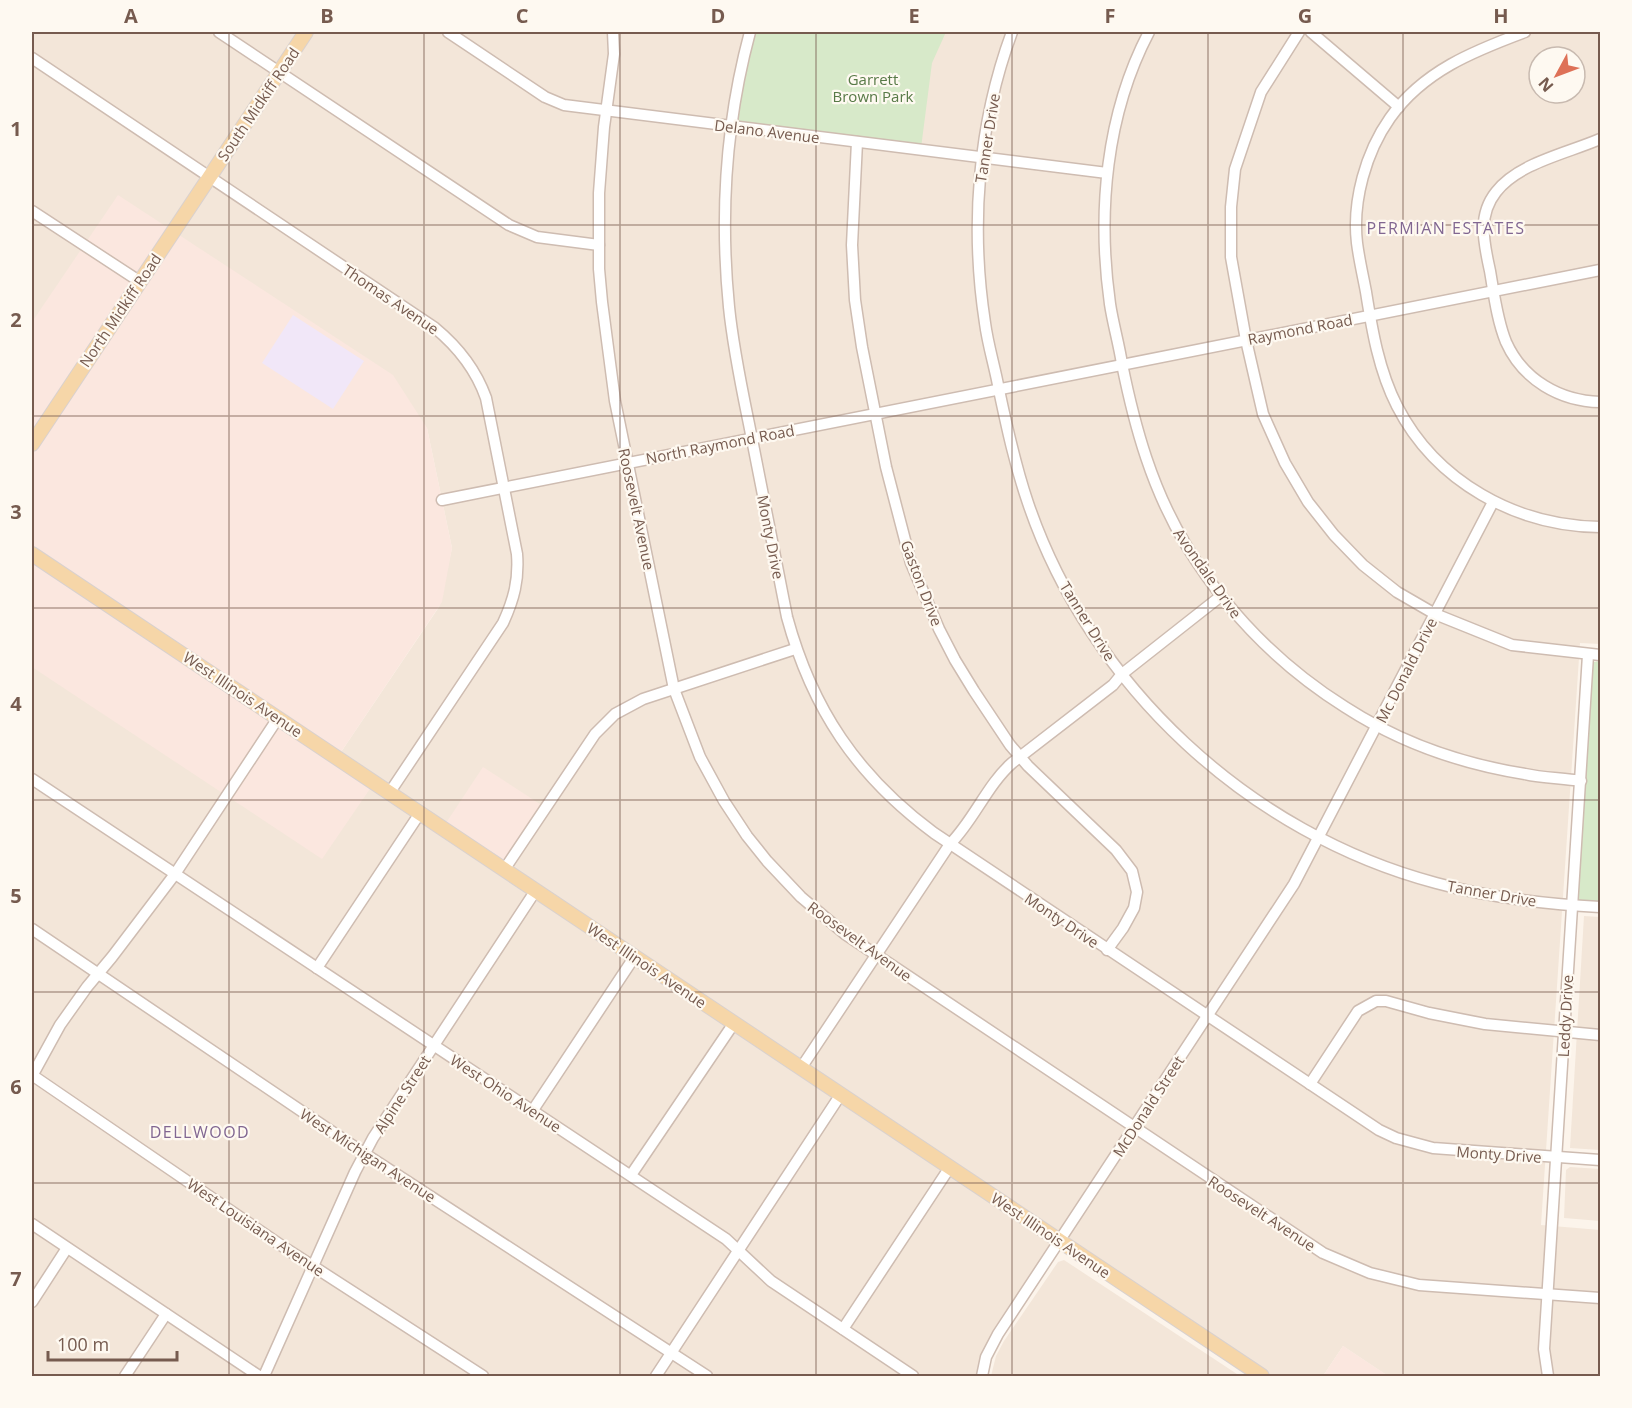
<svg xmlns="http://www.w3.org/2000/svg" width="1632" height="1408" viewBox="0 0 1632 1408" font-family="'Open Sans',sans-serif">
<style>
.residential{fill:#f3e6d9;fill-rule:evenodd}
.commercial{fill:#fbe7df}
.education{fill:#f1e7f8}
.green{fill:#d7e9c9}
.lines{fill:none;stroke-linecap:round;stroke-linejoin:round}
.minor-casing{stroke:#cebcb1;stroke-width:13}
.major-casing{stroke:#d9d1ce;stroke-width:16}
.minor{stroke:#fff;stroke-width:10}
.major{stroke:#f6d6a8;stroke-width:14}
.grid{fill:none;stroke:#765b4f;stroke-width:1.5;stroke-opacity:0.55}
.labels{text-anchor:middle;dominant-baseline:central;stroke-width:4.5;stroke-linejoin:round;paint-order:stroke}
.park-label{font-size:15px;fill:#587a47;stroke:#fef9f1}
.street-label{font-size:15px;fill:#765b4f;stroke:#fef9f1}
.neighbourhood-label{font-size:16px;letter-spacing:1.5px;fill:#816691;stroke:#fef9f1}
.neatline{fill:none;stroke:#765b4f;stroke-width:2}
.grid-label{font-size:20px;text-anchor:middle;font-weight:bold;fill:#765b4f}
</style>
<rect width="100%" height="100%" fill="#fcf4eb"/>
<!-- residential -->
<g class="residential">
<path d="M32 32H1600V644L1580 643 1541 1225 1600 1230V1376H1388L1343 1346 1323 1376H1263L1057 1240 990 1340 981 1376H32V787L283 946 32 778V666L339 755 439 607 452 548 427 428 32 322ZM1539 57H1575V93H1539Z"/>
<polygon points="1584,916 1600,917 1600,1150 1570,1148"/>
<polygon points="1570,1167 1600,1169 1600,1221 1564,1218 1566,1170"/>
<polygon points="1064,1260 1240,1376 991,1376 996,1356 1004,1341 1058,1262"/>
</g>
<!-- commercial -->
<g class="commercial">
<polygon points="118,195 393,375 427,428 452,548 442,602 339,755 376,780 322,859 32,667 32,322"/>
<polygon points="483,767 546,808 506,868 444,826"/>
<polygon points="1343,1346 1388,1376 1323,1376"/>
</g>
<!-- education -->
<polygon class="education" points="293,315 364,361 333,409 262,363"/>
<!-- green -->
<g class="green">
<polygon points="750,32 946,32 932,63 921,148 731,126"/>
<polygon points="1600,661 1600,902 1578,900 1577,893 1591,667 1594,662"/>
</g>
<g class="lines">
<defs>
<g id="minor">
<polyline points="219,32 509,225 537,237 599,245"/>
<polyline points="448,32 545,97 564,105 1107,173"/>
<polyline points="613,32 614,54 604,127 599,193 599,269 602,302 615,401 674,689 700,757 724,801 747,836 767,861 801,897 845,934 1323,1253 1370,1273 1419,1285 1600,1298"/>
<path d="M750 32C726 121 720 216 729 307 733 347 741 385 749 424 761 488 774 552 787 617 812 709 857 776 934 833L1379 1130 1396 1138 1433 1148 1600 1160"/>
<path d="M1012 32C978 124 970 226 985 323 988 346 995 367 999 390 1007 428 1015 465 1028 503 1090 686 1250 834 1436 883 1490 898 1545 904 1600 907"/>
<path d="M1149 32C1106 114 1097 212 1110 304 1113 324 1119 344 1122 364 1135 428 1152 489 1186 545 1226 611 1280 666 1345 707 1399 742 1462 764 1525 774 1543 778 1562 778 1581 781"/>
<polyline points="1299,32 1261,92 1235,169 1231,207 1231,257 1246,340 1263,414 1285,463 1308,502 1334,535 1363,565 1397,592 1435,614 1512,645 1600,655"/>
<polyline points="1311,32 1399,107"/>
<path d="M1525 32C1474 51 1423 71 1390 118 1366 152 1352 201 1357 243 1359 259 1363 276 1366 292 1372 330 1379 371 1397 406 1436 482 1516 526 1600 527"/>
<path d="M32 58 435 328C458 347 476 370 486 398L517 554C519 580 514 599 503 623L390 792"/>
<path d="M1600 139C1568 153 1518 163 1496 192 1477 216 1484 243 1490 271 1494 294 1497 320 1506 342 1523 380 1560 401 1600 402"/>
<polyline points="857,142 852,245 855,300 862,347 886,467 911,563 939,629 955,660 974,691 1010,745 1028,766 1116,850 1132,871 1137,892 1134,908 1123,928 1107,950"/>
<polyline points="32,211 139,281"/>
<polyline points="442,500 1600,270"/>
<polyline points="32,779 726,1239 771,1281 913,1376"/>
<polyline points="504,870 595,734 615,714 643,699 795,649"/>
<polyline points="32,929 365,1154 707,1376"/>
<polyline points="317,968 420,813"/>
<path d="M801 1068 950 844C974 820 987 785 1012 763L1113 685 1122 674 1221 596"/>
<polyline points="32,1075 288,1250 483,1376"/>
<polyline points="32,1076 60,1025 87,987 112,957 175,874 278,718"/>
<polyline points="1310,1084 1358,1011 1376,1001 1386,1001 1429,1013 1485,1024 1600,1035"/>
<polyline points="533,1110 635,956"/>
<polyline points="631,1175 734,1023"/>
<polyline points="32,1224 259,1376"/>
<polyline points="32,1302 67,1248"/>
<polyline points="843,1329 950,1167"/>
<polyline points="125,1376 166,1314"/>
<polyline points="264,1376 355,1172 373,1138 536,890"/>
<polyline points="656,1376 841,1094"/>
<polyline points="982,1376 986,1357 998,1334 1294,884 1493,502"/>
<polyline points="1548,1376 1544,1349 1588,655"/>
</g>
<g id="major">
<polyline points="32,444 306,32"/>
<polyline points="32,554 1262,1376"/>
</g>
</defs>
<!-- minor casing -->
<use href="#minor" class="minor-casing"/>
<!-- major casing -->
<use href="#major" class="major-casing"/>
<!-- minor -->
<use href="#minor" class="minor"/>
<!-- major -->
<use href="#major" class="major"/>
</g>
<!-- grid -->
<path class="grid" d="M229 32V1376M424 32V1376M620 32V1376M816 32V1376M1012 32V1376M1208 32V1376M1403 32V1376M32 225H1600M32 416H1600M32 608H1600M32 800H1600M32 992H1600M32 1183H1600"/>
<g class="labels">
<!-- park labels -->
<g class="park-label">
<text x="873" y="79">Garrett<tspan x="873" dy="17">Brown Park</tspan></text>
</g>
<!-- street labels -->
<g class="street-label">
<text transform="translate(258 104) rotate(-56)">South Midkiff Road</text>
<text transform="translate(767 131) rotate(7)">Delano Avenue</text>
<text transform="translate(987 138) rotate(-81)">Tanner Drive</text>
<text transform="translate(391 299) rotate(34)">Thomas Avenue</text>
<text transform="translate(120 310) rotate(-56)">North Midkiff Road</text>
<text transform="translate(1300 329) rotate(-11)">Raymond Road</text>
<text transform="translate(720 444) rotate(-11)">North Raymond Road</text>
<text transform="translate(637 509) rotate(78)">Roosevelt Avenue</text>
<text transform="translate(771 537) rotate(79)">Monty Drive</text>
<text transform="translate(1208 573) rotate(55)">Avondale Drive</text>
<text transform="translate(922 583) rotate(69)">Gaston Drive</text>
<text transform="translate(1088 621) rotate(58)">Tanner Drive</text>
<text transform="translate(1406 670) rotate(-63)">Mc Donald Drive</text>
<text transform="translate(243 694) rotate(34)">West Illinois Avenue</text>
<text transform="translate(1492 893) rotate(10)">Tanner Drive</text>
<text transform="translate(1062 920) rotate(34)">Monty Drive</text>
<text transform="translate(860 941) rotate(36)">Roosevelt Avenue</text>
<text transform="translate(647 965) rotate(34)">West Illinois Avenue</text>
<text transform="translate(1565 1016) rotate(-87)">Leddy Drive</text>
<text transform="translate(506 1093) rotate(33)">West Ohio Avenue</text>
<text transform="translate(402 1094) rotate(-57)">Alpine Street</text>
<text transform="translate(1148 1106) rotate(-57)">McDonald Street</text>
<text transform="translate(1499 1154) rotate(4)">Monty Drive</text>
<text transform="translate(368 1155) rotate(33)">West Michigan Avenue</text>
<text transform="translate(1262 1213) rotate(33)">Roosevelt Avenue</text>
<text transform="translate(256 1227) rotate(34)">West Louisiana Avenue</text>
<text transform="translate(1051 1235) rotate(34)">West Illinois Avenue</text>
</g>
<!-- neighbourhood labels -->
<g class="neighbourhood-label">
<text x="1446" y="228">PERMIAN ESTATES</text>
<text x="200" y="1132">DELLWOOD</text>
</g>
</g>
<!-- border -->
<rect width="1632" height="1408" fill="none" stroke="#fef9f1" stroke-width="66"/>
<!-- north arrow -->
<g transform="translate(1557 75) rotate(229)"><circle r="28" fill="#fef9f1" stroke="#c8bab0" stroke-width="1.5"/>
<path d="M0-4.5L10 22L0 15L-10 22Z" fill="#de7157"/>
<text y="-9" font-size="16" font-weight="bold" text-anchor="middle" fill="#765b4f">N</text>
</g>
<!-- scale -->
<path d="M48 1351v9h129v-9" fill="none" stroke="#765b4f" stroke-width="3"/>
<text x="57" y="1351" font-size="18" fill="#765b4f" stroke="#fef9f1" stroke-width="4.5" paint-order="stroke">100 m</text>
<rect x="33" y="33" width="1566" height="1342" class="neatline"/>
<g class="grid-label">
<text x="131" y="23">A</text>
<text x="327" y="23">B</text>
<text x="522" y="23">C</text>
<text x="718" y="23">D</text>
<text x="914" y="23">E</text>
<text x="1110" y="23">F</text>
<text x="1305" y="23">G</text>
<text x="1501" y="23">H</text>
<text x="16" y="136">1</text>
<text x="16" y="327">2</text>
<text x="16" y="519">3</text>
<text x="16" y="711">4</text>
<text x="16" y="903">5</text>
<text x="16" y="1094">6</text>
<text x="16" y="1286">7</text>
</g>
</svg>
